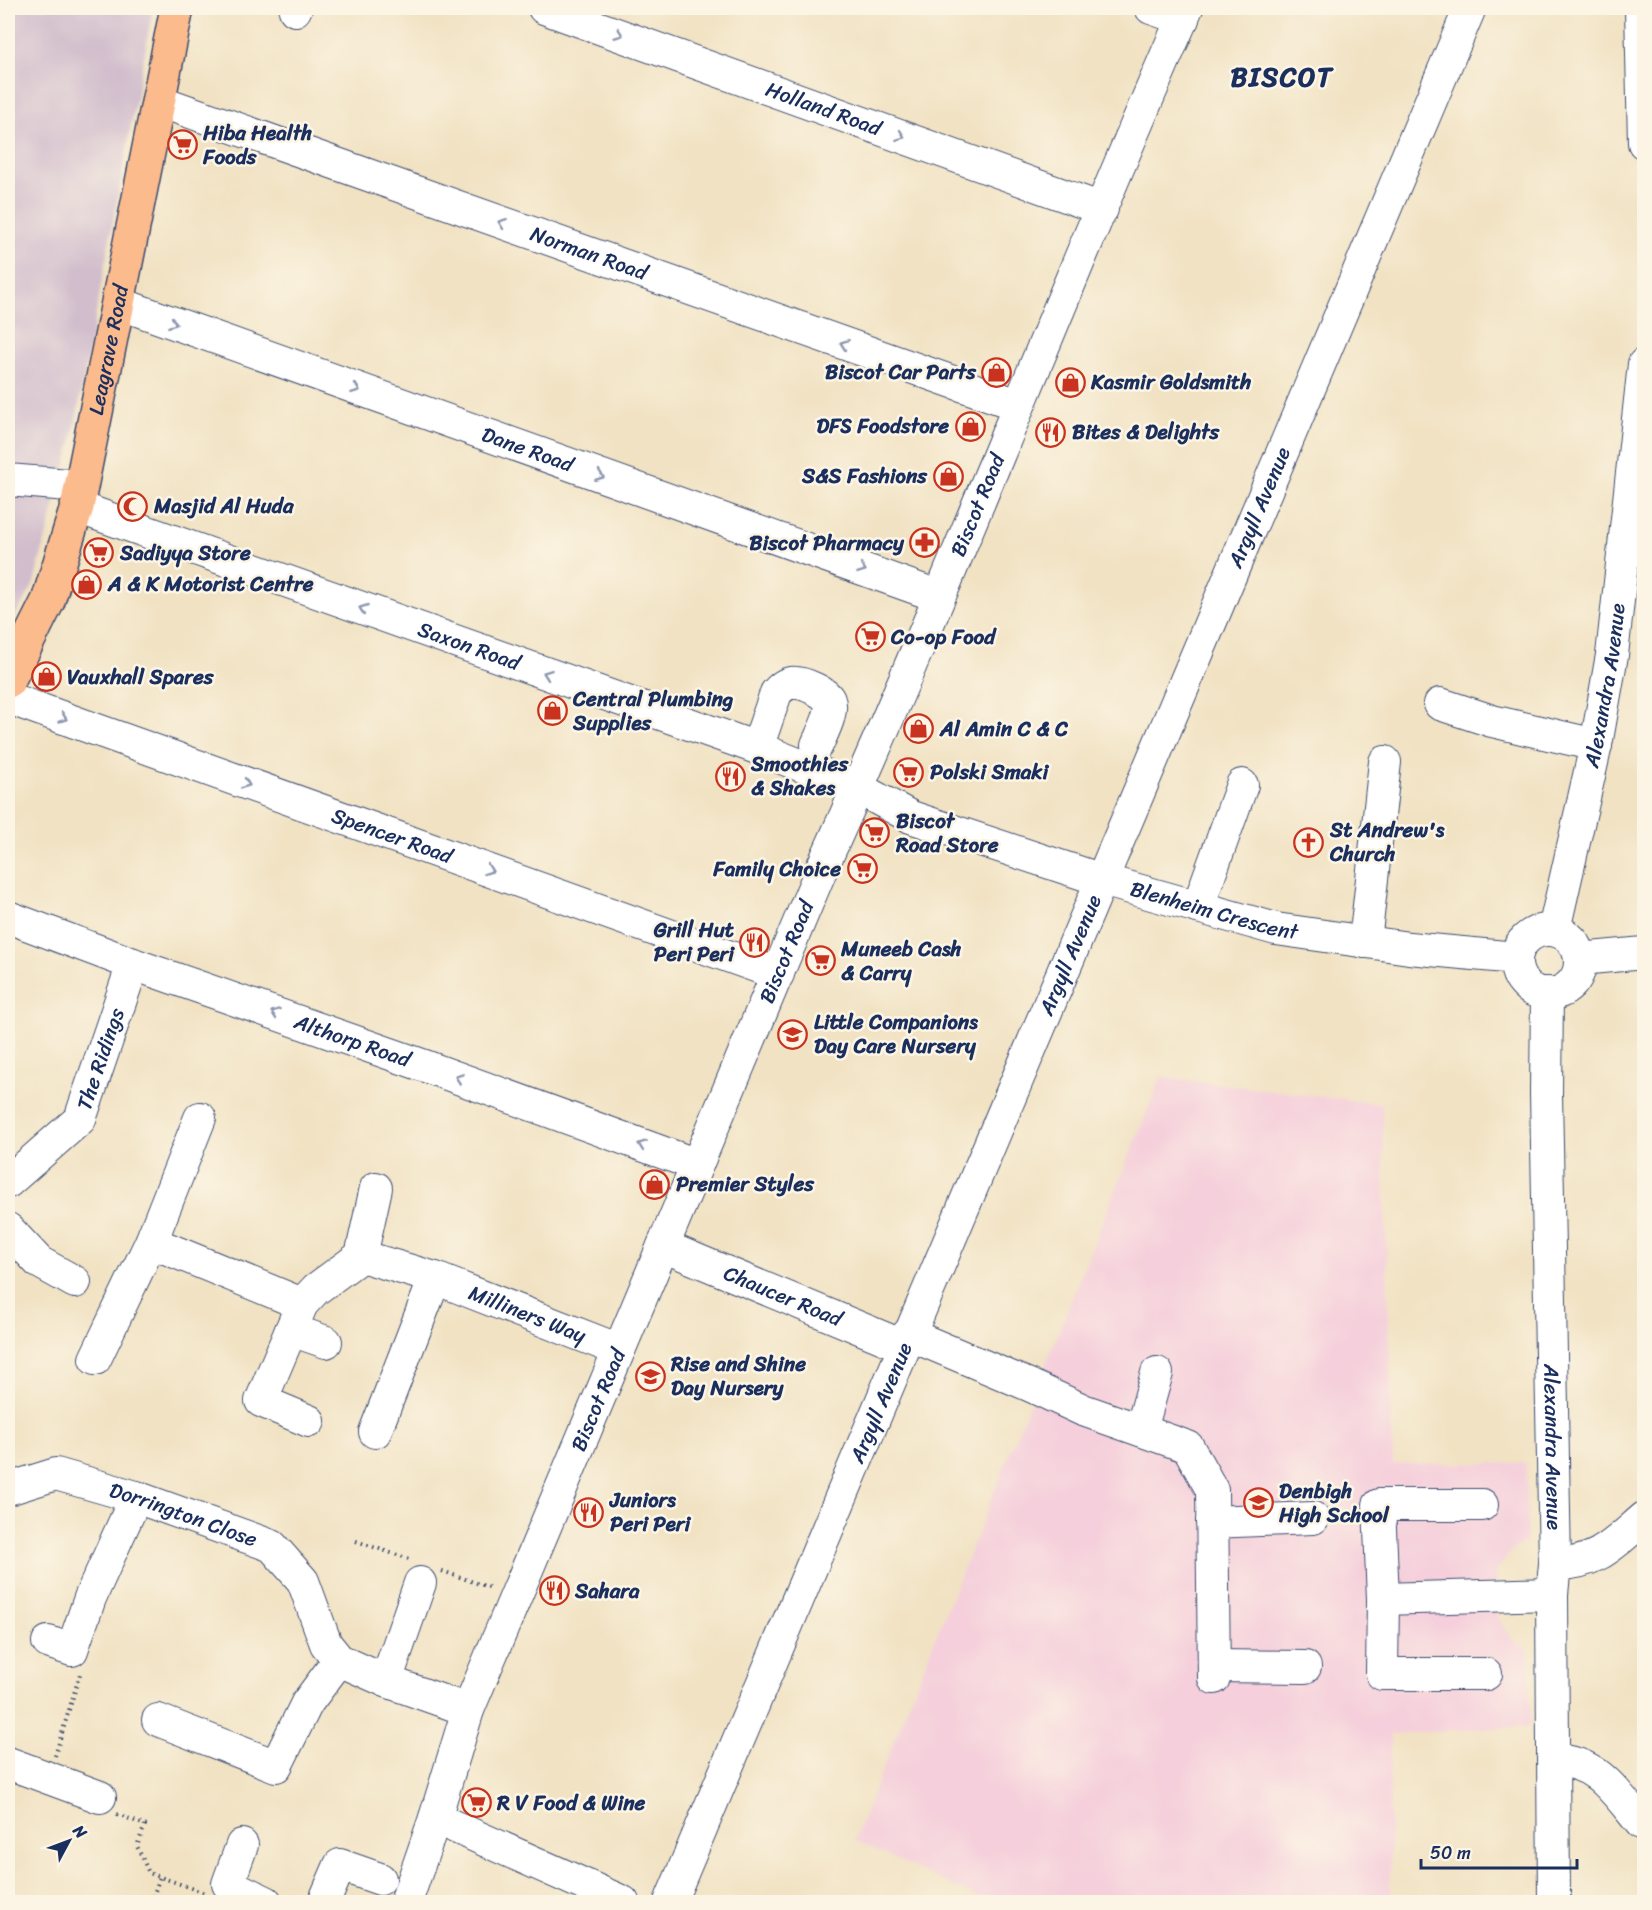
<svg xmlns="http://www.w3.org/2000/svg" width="1652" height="1910" viewBox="0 0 1652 1910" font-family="Sriracha,sans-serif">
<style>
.built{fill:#f5cfdb}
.industrial{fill:#d1bdcc}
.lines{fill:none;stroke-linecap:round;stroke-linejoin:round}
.minor-casing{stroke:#3b4a6d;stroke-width:34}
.major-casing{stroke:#3b4a6d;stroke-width:36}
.path{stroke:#3b4a6d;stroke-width:4;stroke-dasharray:1.5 4.5;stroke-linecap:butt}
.minor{stroke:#fff;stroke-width:32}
.major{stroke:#fbbb8d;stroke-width:33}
.oneway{stroke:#8d97ae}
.labels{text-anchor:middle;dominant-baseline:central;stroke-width:5;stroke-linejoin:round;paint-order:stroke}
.street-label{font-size:21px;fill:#1b2f5e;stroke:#fcf5e5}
.poi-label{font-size:21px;font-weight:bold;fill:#1b2f5e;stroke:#fcf5e5;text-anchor:start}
.district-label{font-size:27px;font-weight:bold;letter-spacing:1.5px;fill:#1b2f5e;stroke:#fcf5e5}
</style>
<rect width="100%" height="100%" fill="#fcf5e5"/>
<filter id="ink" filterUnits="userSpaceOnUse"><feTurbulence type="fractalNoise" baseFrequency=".0167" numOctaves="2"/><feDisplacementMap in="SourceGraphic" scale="12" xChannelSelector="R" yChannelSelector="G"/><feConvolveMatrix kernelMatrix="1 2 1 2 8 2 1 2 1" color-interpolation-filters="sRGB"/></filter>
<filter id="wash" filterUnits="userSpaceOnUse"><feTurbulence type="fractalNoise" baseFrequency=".008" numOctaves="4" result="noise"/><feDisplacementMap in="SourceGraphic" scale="24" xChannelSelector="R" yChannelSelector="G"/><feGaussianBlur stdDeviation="1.35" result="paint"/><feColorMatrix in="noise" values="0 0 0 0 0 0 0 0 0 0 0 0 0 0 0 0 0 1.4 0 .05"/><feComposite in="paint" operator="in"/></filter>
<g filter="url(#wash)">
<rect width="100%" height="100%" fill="#f1e2c3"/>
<!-- built -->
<polygon class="built" points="1161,1077 1382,1104 1393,1464 1526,1463 1527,1541 1511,1551 1496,1572 1494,1596 1499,1620 1511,1639 1528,1650 1531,1726 1390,1734 1390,1902 988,1902 854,1840"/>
<!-- industrial -->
<polygon class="industrial" points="8,8 153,8 72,441 33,586 8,628"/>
</g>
<g filter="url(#ink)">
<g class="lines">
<defs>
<g id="minor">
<path id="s1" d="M544 8 1102 209"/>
<polyline points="1151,8 1183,19"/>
<polyline points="1641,8 1644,143"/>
<polyline points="295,10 296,8"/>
<path id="s2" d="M159 101 1018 405"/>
<path id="s3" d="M118 303 938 596"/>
<polyline points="8,480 81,486"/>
<path id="s4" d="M77 507 757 748 858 788 911 817 1102 880 1276 929 1409 948 1516 958"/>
<path id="s5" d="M8 698 778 974"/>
<polyline points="1440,704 1492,721 1596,745"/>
<path d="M757 748 776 693C781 687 788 682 796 683 804 683 827 693 829 700 834 712 822 733 817 745"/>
<polyline points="1198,907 1242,785"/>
<path id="s6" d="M8 917 133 964 425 1066 697 1165"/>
<path id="s7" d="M1554 930 1596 745 1612 655 1644 364"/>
<circle cx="1548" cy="962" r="32"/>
<polyline points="1365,942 1385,762"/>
<polyline points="1580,959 1644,953"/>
<path id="s8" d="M1547 993 1546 1093 1555 1564 1552 1594 1554 1902"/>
<path id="s9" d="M8 1182 80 1119 133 964"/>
<polyline points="8,1229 39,1262 75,1282"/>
<polyline points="151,1242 302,1304"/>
<path id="s10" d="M663 1246 903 1346"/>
<polyline points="361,1256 376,1188"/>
<polyline points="291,1330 326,1342"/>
<polyline points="908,1334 1029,1385 1083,1410 1188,1447 1212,1490 1214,1678"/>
<polyline points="95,1359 151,1242 200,1118"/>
<path id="s11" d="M309 1421 261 1401 302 1304 316 1289 361 1256 435 1278 619 1350"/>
<polyline points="1141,1430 1157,1373"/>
<polyline points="375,1432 435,1278"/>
<path id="s12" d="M8 1489 56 1474 136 1497 272 1546 303 1581 326 1644 339 1660 386 1681 468 1710"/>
<polyline points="1482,1505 1379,1505 1383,1599 1552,1594"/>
<polyline points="1212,1522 1313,1518"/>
<path d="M1555 1564C1596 1565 1615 1543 1644 1518"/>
<polyline points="1383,1599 1382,1674 1486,1674"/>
<polyline points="48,1642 72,1650 90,1598 136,1497"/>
<polyline points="1214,1666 1305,1667"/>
<polyline points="386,1681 420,1583"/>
<polyline points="158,1720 276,1766 307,1703 339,1660"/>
<path d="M1554 1760C1597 1761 1615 1792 1641 1823"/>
<polyline points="8,1763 100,1797"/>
<polyline points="435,1818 623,1902"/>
<polyline points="242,1845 228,1884 266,1902"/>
<polyline points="324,1902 340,1865 380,1879"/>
<path id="s13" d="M406 1902 435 1818 468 1710 821 870C950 585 1061 293 1187 8"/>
<path id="s14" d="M670 1902 1470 8"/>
</g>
<g id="major">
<path id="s15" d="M8 681 48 601 77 507 177 8"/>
</g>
</defs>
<!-- minor casing -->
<use href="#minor" class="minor-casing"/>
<!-- major casing -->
<use href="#major" class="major-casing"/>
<!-- path -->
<g class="path">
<polyline points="356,1541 409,1559"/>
<polyline points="442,1571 491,1588"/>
<polyline points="55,1756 80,1674"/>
<polyline points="117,1814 145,1825 137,1846 149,1873 205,1893"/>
<polyline points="151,1902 160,1877"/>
</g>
<!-- minor -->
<use href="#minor" class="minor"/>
<!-- major -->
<use href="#major" class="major"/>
</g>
<!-- one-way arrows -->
<defs><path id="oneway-chevron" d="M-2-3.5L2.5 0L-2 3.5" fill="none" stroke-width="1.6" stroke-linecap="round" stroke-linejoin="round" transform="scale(1.5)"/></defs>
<g class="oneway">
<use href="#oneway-chevron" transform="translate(619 34) rotate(20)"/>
<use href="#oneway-chevron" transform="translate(901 136) rotate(20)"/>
<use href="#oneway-chevron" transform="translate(502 223) rotate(-160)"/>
<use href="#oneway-chevron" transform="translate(173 323) rotate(20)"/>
<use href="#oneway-chevron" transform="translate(844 344) rotate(-160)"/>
<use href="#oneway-chevron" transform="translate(356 389) rotate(20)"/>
<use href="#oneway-chevron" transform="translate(600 476) rotate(20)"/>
<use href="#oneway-chevron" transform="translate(862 569) rotate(20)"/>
<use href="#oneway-chevron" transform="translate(363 609) rotate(-160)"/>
<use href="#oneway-chevron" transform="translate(547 674) rotate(-160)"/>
<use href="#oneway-chevron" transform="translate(63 718) rotate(20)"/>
<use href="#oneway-chevron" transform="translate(246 784) rotate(20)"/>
<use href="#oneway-chevron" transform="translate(489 870) rotate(20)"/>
<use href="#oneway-chevron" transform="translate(275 1013) rotate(-160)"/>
<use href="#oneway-chevron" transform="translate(459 1078) rotate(-160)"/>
<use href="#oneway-chevron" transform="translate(642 1145) rotate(-160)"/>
</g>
</g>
<!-- icons -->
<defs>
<symbol id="supermarket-ring" viewBox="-11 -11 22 22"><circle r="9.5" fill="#fcf5e5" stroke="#c8321e" stroke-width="1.5"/><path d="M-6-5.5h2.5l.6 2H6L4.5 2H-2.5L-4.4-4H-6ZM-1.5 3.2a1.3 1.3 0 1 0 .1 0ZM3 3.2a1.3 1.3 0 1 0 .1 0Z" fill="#c8321e"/></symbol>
<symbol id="shop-ring" viewBox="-11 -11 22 22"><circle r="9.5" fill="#fcf5e5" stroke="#c8321e" stroke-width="1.5"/><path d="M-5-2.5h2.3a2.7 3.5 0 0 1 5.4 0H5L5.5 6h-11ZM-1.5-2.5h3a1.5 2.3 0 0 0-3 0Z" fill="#c8321e"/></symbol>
<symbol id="restaurant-ring" viewBox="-11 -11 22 22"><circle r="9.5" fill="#fcf5e5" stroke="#c8321e" stroke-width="1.5"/><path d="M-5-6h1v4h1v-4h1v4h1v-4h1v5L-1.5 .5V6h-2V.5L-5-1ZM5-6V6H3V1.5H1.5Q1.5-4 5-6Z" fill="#c8321e"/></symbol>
<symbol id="mosque-ring" viewBox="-11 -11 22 22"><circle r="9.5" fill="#fcf5e5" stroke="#c8321e" stroke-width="1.5"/><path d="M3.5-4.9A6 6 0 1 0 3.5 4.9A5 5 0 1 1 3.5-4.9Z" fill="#c8321e"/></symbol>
<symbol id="pharmacy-ring" viewBox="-11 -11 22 22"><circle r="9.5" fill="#fcf5e5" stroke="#c8321e" stroke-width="1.5"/><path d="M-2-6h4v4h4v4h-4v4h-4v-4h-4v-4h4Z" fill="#c8321e"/></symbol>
<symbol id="church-ring" viewBox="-11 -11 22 22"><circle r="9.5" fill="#fcf5e5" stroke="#c8321e" stroke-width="1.5"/><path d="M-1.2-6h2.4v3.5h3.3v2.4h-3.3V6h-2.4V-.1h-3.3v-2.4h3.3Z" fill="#c8321e"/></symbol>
<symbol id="school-ring" viewBox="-11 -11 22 22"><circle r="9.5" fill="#fcf5e5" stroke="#c8321e" stroke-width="1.5"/><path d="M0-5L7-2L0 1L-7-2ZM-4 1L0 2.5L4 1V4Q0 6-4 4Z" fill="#c8321e"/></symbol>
</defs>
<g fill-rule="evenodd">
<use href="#supermarket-ring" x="166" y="128" width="33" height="33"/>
<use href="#shop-ring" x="980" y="356" width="33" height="33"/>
<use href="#shop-ring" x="1054" y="366" width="33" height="33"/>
<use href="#shop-ring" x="954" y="410" width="33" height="33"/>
<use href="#restaurant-ring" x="1034" y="416" width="33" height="33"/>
<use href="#shop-ring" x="932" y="460" width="33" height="33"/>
<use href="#mosque-ring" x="116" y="490" width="33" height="33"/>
<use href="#pharmacy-ring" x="908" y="526" width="33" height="33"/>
<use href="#supermarket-ring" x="82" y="536" width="33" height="33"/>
<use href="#shop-ring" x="70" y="568" width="33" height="33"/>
<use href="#supermarket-ring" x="854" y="620" width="33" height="33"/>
<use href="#shop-ring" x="30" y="660" width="33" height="33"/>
<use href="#shop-ring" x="536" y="694" width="33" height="33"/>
<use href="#shop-ring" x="902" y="712" width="33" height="33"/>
<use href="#supermarket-ring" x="892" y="756" width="33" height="33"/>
<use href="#restaurant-ring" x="714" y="760" width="33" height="33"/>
<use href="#supermarket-ring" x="858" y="816" width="33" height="33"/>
<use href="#church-ring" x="1292" y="826" width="33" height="33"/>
<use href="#supermarket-ring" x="846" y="852" width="33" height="33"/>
<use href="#restaurant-ring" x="738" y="926" width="33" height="33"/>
<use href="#supermarket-ring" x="804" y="944" width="33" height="33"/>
<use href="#school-ring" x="776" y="1018" width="33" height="33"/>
<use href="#shop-ring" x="638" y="1168" width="33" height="33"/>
<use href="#school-ring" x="634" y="1360" width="33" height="33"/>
<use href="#school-ring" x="1242" y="1486" width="33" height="33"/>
<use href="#restaurant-ring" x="572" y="1496" width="33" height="33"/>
<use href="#restaurant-ring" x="538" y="1574" width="33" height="33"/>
<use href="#supermarket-ring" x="460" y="1786" width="33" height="33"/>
</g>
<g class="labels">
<!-- street labels -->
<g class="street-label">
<text stroke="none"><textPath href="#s1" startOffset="297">Holland Road</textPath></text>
<text stroke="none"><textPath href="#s2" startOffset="456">Norman Road</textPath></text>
<text stroke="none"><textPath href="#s15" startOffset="348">Leagrave Road</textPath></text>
<text stroke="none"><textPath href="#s3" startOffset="435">Dane Road</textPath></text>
<text stroke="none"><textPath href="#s13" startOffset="1510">Biscot Road</textPath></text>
<text stroke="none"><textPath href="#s14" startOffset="1514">Argyll Avenue</textPath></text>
<text stroke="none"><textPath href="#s4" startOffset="416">Saxon Road</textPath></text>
<text stroke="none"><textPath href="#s7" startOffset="250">Alexandra Avenue</textPath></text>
<text stroke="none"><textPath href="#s5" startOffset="408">Spencer Road</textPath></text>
<text stroke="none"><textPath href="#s4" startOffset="1208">Blenheim Crescent</textPath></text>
<text stroke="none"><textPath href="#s13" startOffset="1024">Biscot Road</textPath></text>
<text stroke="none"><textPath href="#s14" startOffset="1028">Argyll Avenue</textPath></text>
<text stroke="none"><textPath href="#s6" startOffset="366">Althorp Road</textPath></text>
<text stroke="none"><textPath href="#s9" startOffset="159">The Ridings</textPath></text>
<text stroke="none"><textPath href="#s10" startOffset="130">Chaucer Road</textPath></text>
<text stroke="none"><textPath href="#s11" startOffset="410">Milliners Way</textPath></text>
<text stroke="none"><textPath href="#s13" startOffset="538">Biscot Road</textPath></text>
<text stroke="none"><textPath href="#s14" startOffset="542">Argyll Avenue</textPath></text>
<text stroke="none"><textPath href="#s8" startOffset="454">Alexandra Avenue</textPath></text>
<text stroke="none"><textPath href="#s12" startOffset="184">Dorrington Close</textPath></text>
</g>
<!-- poi labels -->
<g class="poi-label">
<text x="203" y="133">Hiba Health<tspan x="203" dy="24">Foods</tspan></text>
<text x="976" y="372" text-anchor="end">Biscot Car Parts</text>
<text x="1091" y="382">Kasmir Goldsmith</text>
<text x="949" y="426" text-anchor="end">DFS Foodstore</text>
<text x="1072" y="432">Bites &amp; Delights</text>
<text x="927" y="476" text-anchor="end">S&amp;S Fashions</text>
<text x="154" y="506">Masjid Al Huda</text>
<text x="904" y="543" text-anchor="end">Biscot Pharmacy</text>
<text x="120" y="553">Sadiyya Store</text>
<text x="108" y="584">A &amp; K Motorist Centre</text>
<text x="891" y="637">Co-op Food</text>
<text x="67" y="677">Vauxhall Spares</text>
<text x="573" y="699">Central Plumbing<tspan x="573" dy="24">Supplies</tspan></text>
<text x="940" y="729">Al Amin C &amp; C</text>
<text x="751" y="764">Smoothies<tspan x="751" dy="24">&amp; Shakes</tspan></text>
<text x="930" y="772">Polski Smaki</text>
<text x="896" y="821">Biscot<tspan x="896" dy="24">Road Store</tspan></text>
<text x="1330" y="830">St Andrew's<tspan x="1330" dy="24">Church</tspan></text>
<text x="841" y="869" text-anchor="end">Family Choice</text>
<text x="734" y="930" text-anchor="end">Grill Hut<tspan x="734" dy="24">Peri Peri</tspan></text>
<text x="841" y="949">Muneeb Cash<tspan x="841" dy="24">&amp; Carry</tspan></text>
<text x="814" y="1022">Little Companions<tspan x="814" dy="24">Day Care Nursery</tspan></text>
<text x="676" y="1184">Premier Styles</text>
<text x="671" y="1364">Rise and Shine<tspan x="671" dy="24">Day Nursery</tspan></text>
<text x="1279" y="1491">Denbigh<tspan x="1279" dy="24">High School</tspan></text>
<text x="610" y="1500">Juniors<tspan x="610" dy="24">Peri Peri</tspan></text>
<text x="575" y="1591">Sahara</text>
<text x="497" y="1803">R V Food &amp; Wine</text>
</g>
<!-- district labels -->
<g class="district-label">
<text x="1282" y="77">BISCOT</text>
</g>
</g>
<!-- margin -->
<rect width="1652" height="1910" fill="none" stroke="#fcf5e5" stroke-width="30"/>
<!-- north arrow -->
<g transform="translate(69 1841) rotate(49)" stroke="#fcf5e5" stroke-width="4.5" paint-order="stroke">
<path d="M0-4.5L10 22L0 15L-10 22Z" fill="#1b2f5e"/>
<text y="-9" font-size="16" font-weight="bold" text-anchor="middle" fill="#1b2f5e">N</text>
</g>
<!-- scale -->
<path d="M1421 1859v9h156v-9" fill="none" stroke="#1b2f5e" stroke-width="3"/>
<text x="1430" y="1859" font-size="18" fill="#1b2f5e" stroke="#fcf5e5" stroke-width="4.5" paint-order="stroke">50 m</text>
</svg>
